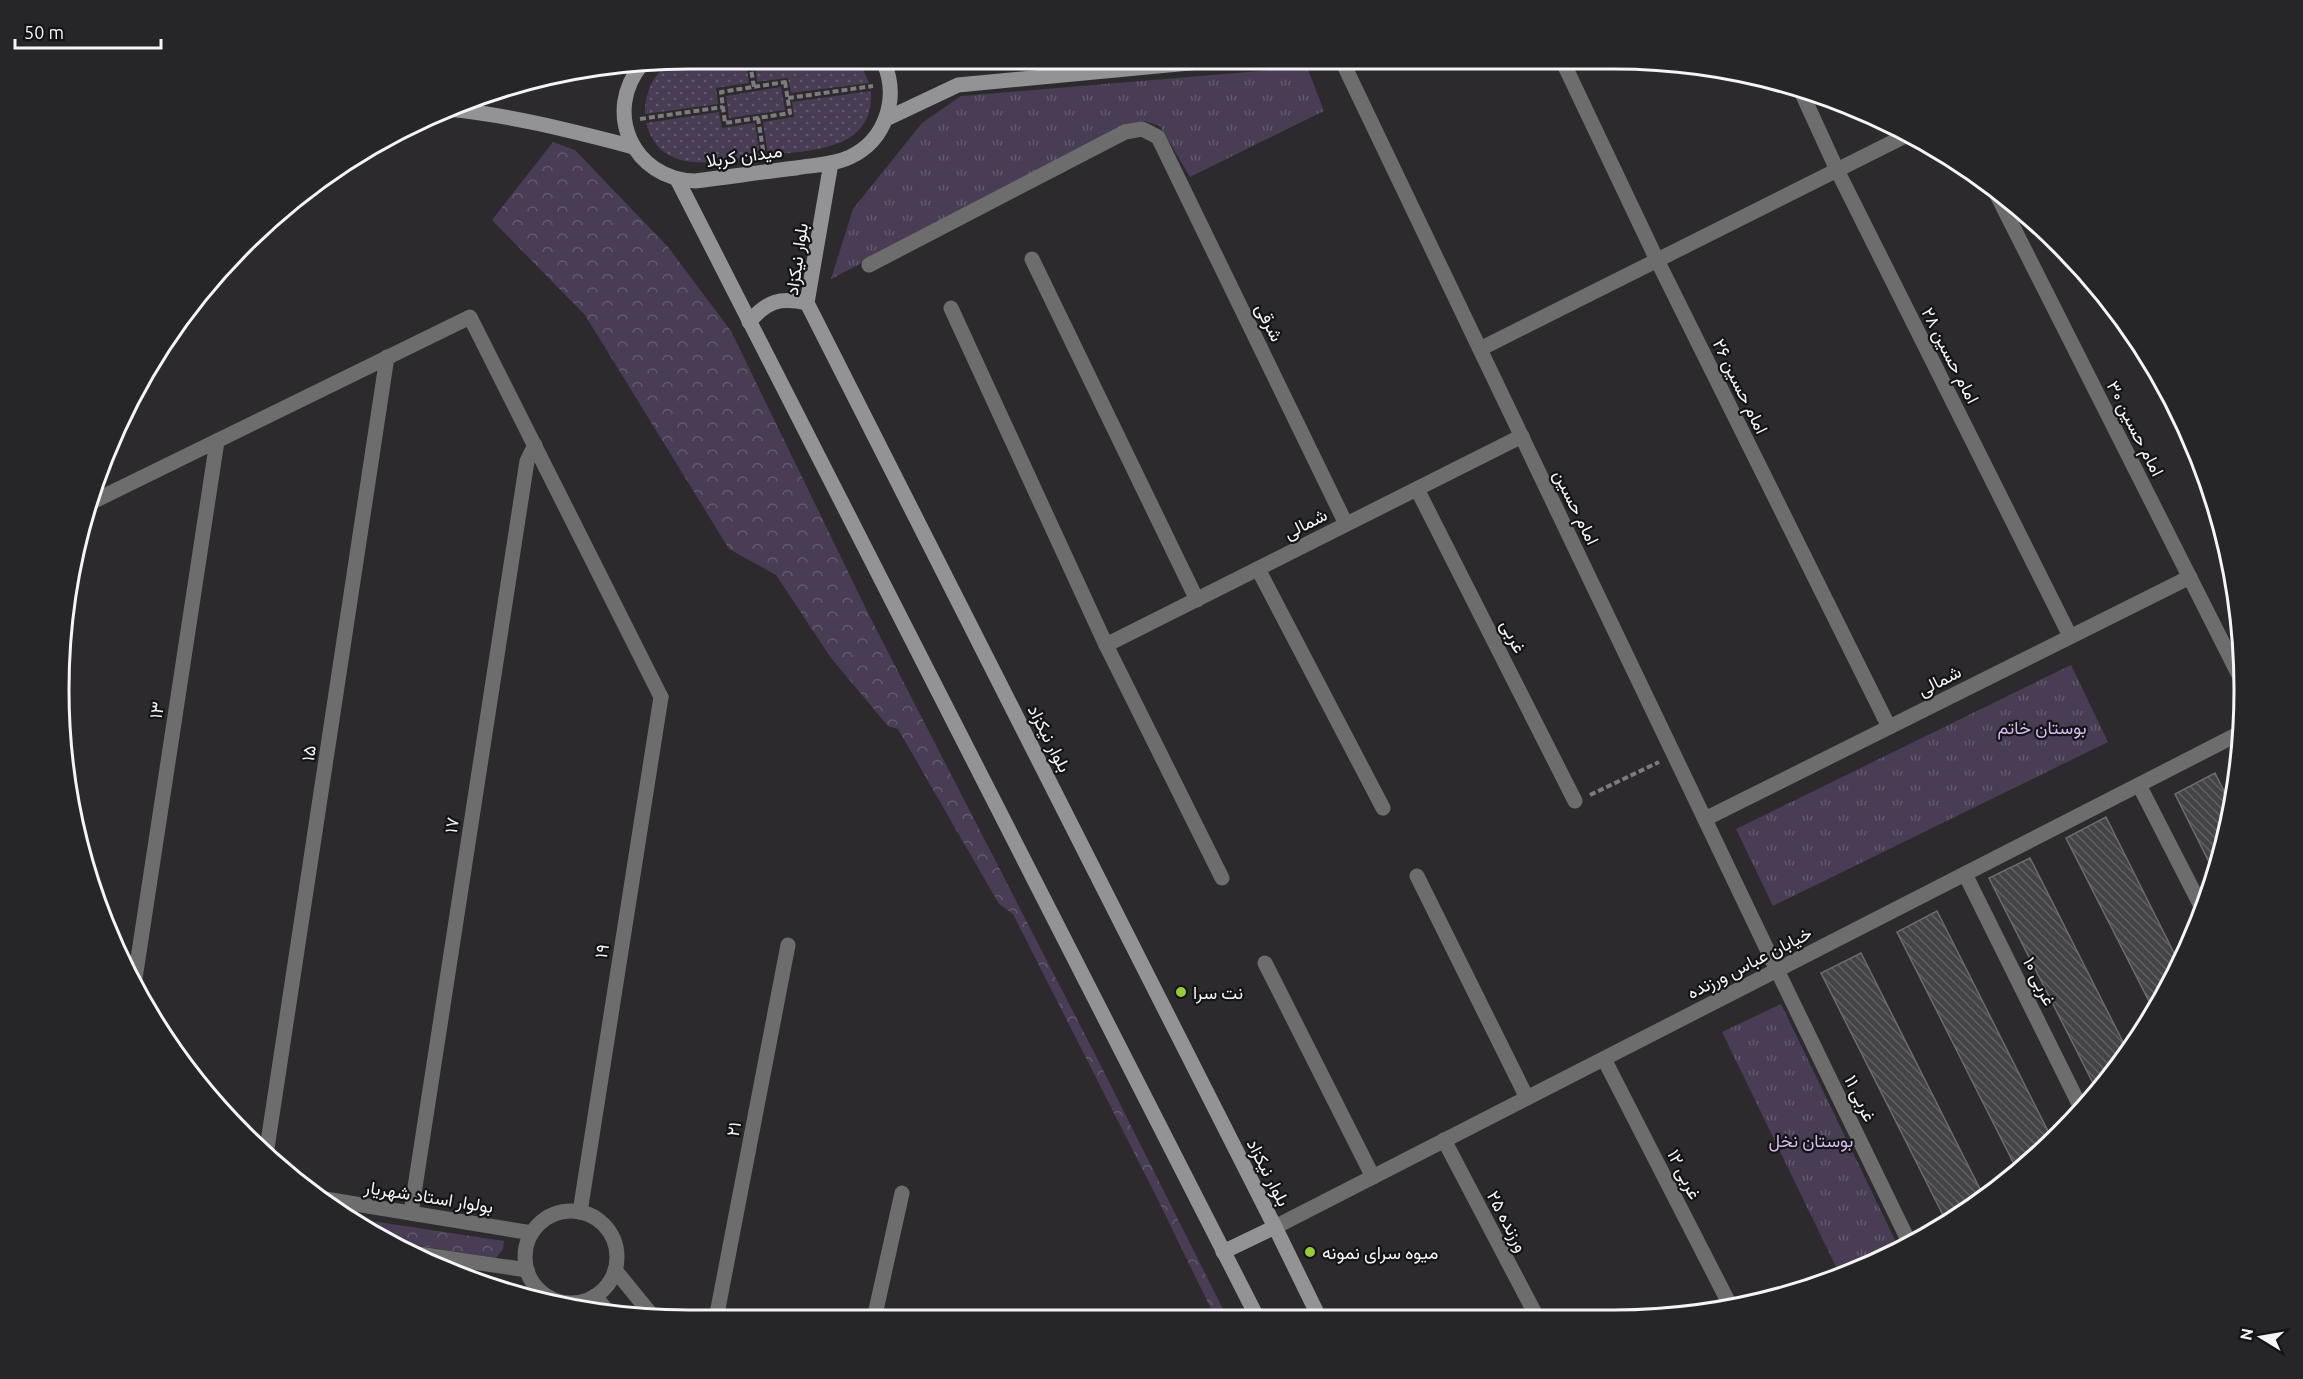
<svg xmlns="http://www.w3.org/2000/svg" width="2303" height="1379" viewBox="0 0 2303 1379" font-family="Ubuntu,Vazirmatn,sans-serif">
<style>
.grass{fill:url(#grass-dots)}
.forest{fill:url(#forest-crowns)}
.park{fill:url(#park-tufts)}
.building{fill:url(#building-back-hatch);stroke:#6d6b6e;stroke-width:1.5}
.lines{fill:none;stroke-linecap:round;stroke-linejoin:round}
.path{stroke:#7c7b7d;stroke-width:4;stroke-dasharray:6 3;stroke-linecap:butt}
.minor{stroke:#6d6d6e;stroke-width:15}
.tertiary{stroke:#6d6d6e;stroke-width:15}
.secondary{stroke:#939294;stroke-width:15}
.poi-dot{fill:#97cb38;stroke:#141315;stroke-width:2}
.labels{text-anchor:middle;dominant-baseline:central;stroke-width:4.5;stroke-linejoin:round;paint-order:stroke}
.street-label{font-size:18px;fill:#f5f4f6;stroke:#141315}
.park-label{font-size:18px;fill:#d4b9f0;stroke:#141315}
.poi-label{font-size:18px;fill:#f5f4f6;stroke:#141315;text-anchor:start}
.rim{fill:none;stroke:#f5f4f6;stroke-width:3}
</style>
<defs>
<pattern id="grass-dots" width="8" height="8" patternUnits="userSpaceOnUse" patternTransform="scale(1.5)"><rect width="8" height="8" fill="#483d54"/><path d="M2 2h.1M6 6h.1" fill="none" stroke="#635a6d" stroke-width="1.8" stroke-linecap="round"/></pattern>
<pattern id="forest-crowns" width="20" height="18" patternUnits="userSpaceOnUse" patternTransform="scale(1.5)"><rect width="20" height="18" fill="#483d54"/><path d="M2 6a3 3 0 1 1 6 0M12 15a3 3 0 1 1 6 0" fill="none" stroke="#635a6d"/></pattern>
<pattern id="park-tufts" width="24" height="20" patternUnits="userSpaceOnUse" patternTransform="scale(1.5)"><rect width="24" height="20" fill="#483d54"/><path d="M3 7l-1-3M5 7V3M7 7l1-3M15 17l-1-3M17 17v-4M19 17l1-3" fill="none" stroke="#635a6d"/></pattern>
<pattern id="building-back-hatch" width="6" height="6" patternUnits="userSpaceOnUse" patternTransform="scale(1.5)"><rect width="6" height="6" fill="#444346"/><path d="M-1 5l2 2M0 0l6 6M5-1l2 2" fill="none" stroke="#605f61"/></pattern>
</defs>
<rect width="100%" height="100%" fill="#2c2a2d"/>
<!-- grass -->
<g class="grass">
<path d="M746 63 749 83 716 88 718 104 645 114C644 97 654 67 674 64 695 60 724 63 746 63Z"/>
<polygon points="755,63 860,63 869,83 791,93 788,78 757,82"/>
<polygon points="781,87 785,110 729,118 726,96"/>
<path d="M871 91C874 152 811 150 768 155L763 122 794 117 792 102Z"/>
<path d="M719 112 722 128 755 123 760 156C718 161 661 178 646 123Z"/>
</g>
<!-- forest -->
<g class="forest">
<polygon points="553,142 575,150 668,247 731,331 871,619 1098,1060 1228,1319 1216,1319 1155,1194 1013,914 999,904 898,729 888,726 831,658 776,575 729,549 585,315 492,220"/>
<polygon points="345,1217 504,1241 503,1249 496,1258 396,1242"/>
</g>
<!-- park -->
<g class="park">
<polygon points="1307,67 1324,111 1190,177 1160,126 1144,121 1130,124 831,279 853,209 922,123 961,96"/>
<polygon points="2071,665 2108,742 1773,906 1736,829"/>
<polygon points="1781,1004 1899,1248 1839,1273 1722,1032"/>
</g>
<!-- building -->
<g class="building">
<polygon points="2215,773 2233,809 2214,872 2175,794"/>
<polygon points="2106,817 2179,963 2154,1011 2066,838"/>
<polygon points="2030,858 2128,1052 2096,1089 1989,878"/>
<polygon points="1937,911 2052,1139 2030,1164 2018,1172 1897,932"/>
<polygon points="1861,953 1984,1197 1947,1223 1821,973"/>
</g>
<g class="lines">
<!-- path -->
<g class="path">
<polyline points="750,63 754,87"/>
<polygon points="785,82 790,113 725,123 721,92"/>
<polyline points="788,98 873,86"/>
<polyline points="758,118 764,156"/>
<polyline points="640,119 723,107"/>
<polyline points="1590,795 1659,762"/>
</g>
<!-- minor -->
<g class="minor">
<polyline points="1562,60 1657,260 1889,727"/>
<polyline points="1800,89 1837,170 2070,636"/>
<polyline points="1994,189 2244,685"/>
<polyline points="1032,259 1197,600"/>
<polyline points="869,265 1125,132 1142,129 1158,137 1346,524"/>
<polyline points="951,308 1106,645 1222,878"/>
<polyline points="1480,349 1905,136"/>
<polyline points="1417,489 1575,801"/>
<polyline points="1258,569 1383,808"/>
<polyline points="1106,645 1522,436"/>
<polyline points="2139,785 2203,910"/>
<polyline points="1705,819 2190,577"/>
<polyline points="1965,874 2080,1106"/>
<polyline points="1417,876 1527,1098"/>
<polyline points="1265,963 1373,1177"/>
<polyline points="1777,970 1910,1244"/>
<polyline points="134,985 217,441"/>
<polyline points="1604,1059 1731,1307"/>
<polyline points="1444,1140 1538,1319"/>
<polyline points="266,1155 387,357"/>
<polyline points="580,1212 661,697"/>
<polyline points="411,1213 527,461 535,445"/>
<polyline points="716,1319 788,945"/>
<polyline points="874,1319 902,1193"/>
</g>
<!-- tertiary -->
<g class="tertiary">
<polyline points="1342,61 1777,970"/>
<polyline points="88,504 470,317 661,697"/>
<polyline points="319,1198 532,1233"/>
<circle cx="571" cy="1257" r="46"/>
<polyline points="1275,1227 2240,733"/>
<polyline points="419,1254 527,1270"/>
<polyline points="615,1270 655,1319"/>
<polyline points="595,1296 607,1311"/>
</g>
<!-- secondary -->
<g class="secondary">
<path d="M642 64C602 112 633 179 695 181 728 177 762 172 796 168 813 165 833 165 850 157 886 140 899 98 884 63"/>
<path d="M447 109C511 115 572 131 634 147"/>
<polyline points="886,119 958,85 1200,62"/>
<polyline points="831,163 807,303 1275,1227 1320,1319"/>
<polyline points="677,179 1258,1319"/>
<path d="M749 322C767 301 780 297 807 303"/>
<polyline points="1223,1252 1275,1227"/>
</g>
</g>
<!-- markers -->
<g class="poi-dot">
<circle cx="1181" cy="992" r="6"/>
<circle cx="1310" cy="1252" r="6"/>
</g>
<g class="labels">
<!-- street labels -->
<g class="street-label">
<text transform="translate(744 155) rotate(-8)">میدان کربلا</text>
<text transform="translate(796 259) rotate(-82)">بلوار نیکزاد</text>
<text transform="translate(1270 322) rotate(64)">شرقی</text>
<text transform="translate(1951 355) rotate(63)">امام حسین ۲۸</text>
<text transform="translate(1741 386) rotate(64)">امام حسین ۲۶</text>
<text transform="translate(2136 428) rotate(63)">امام حسین ۳۰</text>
<text transform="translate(1577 507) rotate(64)">امام حسین</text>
<text transform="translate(1305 523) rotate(-27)">شمالی</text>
<text transform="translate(1514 636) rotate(63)">غربی</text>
<text transform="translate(1939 680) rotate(-27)">شمالی</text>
<text transform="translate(156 710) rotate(-81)">۱۳</text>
<text transform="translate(1050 738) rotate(63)">بلوار نیکزاد</text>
<text transform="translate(308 753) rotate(-81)">۱۵</text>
<text transform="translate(451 825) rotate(-81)">۱۷</text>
<text transform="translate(601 951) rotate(-81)">۱۹</text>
<text transform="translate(1749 962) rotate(-27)">خیابان عباس ورزنده</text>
<text transform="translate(2040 981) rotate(64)">غربی ۱۰</text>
<text transform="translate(1861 1098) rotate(64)">غربی ۱۱</text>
<text transform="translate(733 1129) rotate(-79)">۲۱</text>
<text transform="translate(1269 1172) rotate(63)">بلوار نیکزاد</text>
<text transform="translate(1685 1174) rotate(63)">غربی ۱۲</text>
<text transform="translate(429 1196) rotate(9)">بولوار استاد شهریار</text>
<text transform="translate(1508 1221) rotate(62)">ورزنده ۲۵</text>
</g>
<!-- park labels -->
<g class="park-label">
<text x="2042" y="727">بوستان خاتم</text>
<text x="1811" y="1140">بوستان نخل</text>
</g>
<!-- poi labels -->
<g class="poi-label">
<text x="1193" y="992">نت سرا</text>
<text x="1322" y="1252">میوه سرای نمونه</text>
</g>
</g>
<!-- crop -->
<path d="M0 0H2303V1379H0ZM689 69H1614A620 620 0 0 1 2234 689V690A620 620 0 0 1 1614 1310H689A620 620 0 0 1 69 690V689A620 620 0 0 1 689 69Z" fill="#262527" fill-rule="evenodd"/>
<path class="rim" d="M689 69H1614A620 620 0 0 1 2234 689V690A620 620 0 0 1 1614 1310H689A620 620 0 0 1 69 690V689A620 620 0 0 1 689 69Z"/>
<!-- north arrow -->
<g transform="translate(2261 1337) rotate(281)" stroke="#141315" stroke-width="4.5" paint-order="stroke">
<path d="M0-4.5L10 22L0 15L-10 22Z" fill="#f5f4f6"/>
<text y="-9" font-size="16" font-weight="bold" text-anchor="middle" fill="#f5f4f6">N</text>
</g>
<!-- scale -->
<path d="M15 39v9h146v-9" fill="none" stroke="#f5f4f6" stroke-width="3"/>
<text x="24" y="39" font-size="18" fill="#f5f4f6" stroke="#141315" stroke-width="4.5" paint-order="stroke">50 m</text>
</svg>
